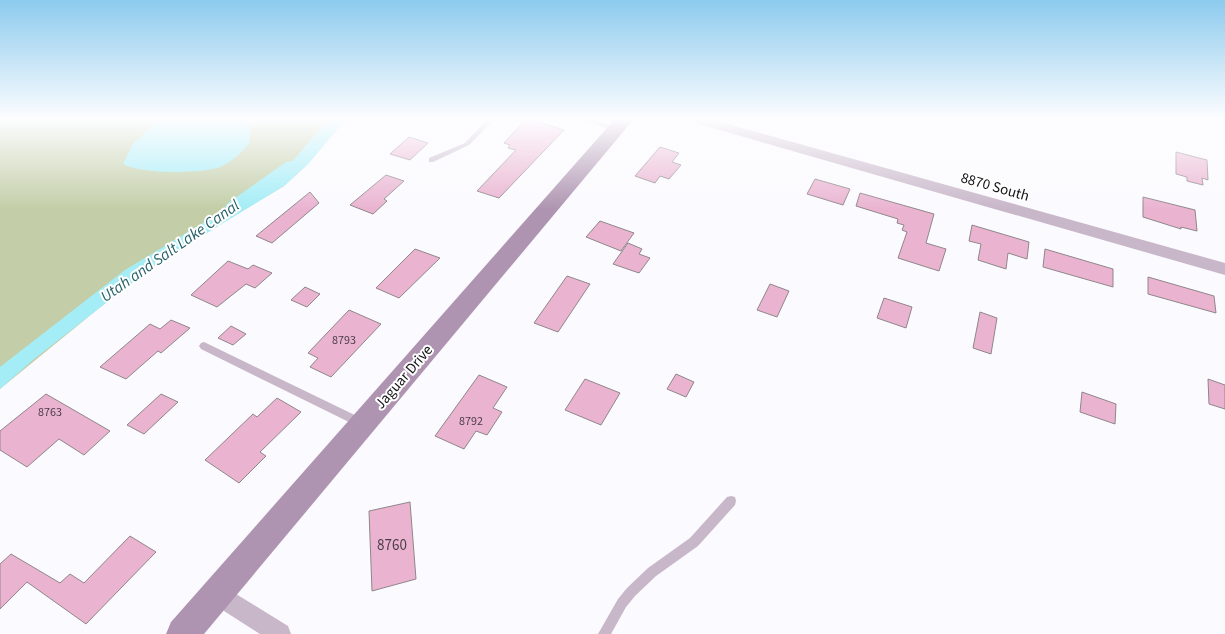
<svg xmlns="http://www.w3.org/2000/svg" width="1225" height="634" viewBox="0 0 1225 634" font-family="'Source Sans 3',sans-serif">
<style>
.green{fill:#c3cea8}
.water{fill:#a4edf7}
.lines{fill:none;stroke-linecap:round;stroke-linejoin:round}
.canal{fill:#a4edf7;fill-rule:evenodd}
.building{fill:#eab4d1;stroke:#8f868b}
.service{fill:#c8b6c9;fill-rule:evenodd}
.minor{fill:#c8b6c9;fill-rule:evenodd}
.secondary{fill:#ae94b0;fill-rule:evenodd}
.labels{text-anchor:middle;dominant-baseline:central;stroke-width:4;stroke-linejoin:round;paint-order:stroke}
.number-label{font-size:12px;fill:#4a3c46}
.street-label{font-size:15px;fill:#151417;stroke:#fff}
.near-number-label{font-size:15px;fill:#4a3c46}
.water-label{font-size:16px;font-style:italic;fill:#266169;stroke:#fff}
</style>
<rect width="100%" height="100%" fill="#fbfafe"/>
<!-- green -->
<polygon class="green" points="0,120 345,120 308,164 284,186 169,255 98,309 0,389"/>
<!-- water -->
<g class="water">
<path d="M159 120H250V142C241 153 233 161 220 167 201 174 141 174 123 164L133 144Z"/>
<polygon points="328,120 345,120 308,164 284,186 153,266 33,360 0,389 0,367 125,270 269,183 291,163"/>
</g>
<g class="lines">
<!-- canal -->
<polygon class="canal" points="292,161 298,162 300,166 298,170 240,211 234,213 228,211 225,207 228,203 286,162"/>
</g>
<!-- building -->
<g class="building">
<polygon points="525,120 533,120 564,130 499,198 477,191 516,150 508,148 510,145 504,143"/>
<polygon points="409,137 428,143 410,160 390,154"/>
<polygon points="660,147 679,153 672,162 681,165 669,179 660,176 655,183 635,176"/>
<polygon points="1176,152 1207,160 1208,180 1202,178 1203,185 1187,181 1187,177 1176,174"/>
<polygon points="386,175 404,181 384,199 387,201 373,214 350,205"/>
<polygon points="815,179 850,189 843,205 807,194"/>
<polygon points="310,192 319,203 272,243 256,236"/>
<polygon points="860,193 934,214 926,243 946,249 939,271 898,258 907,232 902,230 904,225 897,223 898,219 856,206"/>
<polygon points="1143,197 1195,210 1197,231 1181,227 1181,229 1143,217"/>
<polygon points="600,221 634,233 621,251 586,237"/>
<polygon points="972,225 1029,242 1027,259 1008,253 1006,269 978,260 981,244 969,241"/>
<polygon points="628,243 642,249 639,254 650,258 639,273 613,264"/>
<polygon points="415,249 440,258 399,298 376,288"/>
<polygon points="1045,249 1113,269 1113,287 1043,267"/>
<polygon points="228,261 248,269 253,265 272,273 255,288 246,284 217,307 191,295"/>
<polygon points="567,276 590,284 558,332 534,323"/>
<polygon points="1148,277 1214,296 1216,313 1148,294"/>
<polygon points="770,284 789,291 777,317 757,310"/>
<polygon points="305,287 320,294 307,307 291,300"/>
<polygon points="884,298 912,307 906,328 877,318"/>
<polygon points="349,310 381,324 331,377 310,367 318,358 308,353"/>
<polygon points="980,312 997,318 991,354 973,348"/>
<polygon points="171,320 190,328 161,353 158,351 126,379 100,367 150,324 160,329"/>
<polygon points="231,326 246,334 233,345 218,338"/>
<polygon points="676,374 694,382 686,397 667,389"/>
<polygon points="479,375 507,387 493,408 502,412 487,435 476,431 464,449 435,436"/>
<polygon points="585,379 620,393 601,425 565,410"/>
<polygon points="1208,379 1225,385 1225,409 1209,404"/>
<polygon points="1082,392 1116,404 1115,424 1080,412"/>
<polygon points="46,394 110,431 84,455 59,439 27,467 0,450 0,431"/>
<polygon points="161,394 178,402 144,434 127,425"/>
<polygon points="277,398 301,412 260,452 266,456 239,483 205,460 253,414 257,417"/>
<polygon points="410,502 416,579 372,591 369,511"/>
<polygon points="130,536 156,552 86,624 27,582 0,609 0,564 11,554 60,583 70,574 84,583"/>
</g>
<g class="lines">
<!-- service -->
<g class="service">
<polygon points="487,120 494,120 469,145 433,162 429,162 429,158 465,143"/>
<polygon points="581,120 593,120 620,129 617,131"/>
<polygon points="204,342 365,420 366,423 365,426 361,427 357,426 201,349 199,346 201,343"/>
<polygon points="731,496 735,497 736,501 735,505 698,546 656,576 635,596 626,607 611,634 598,634 618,599 627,588 648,568 690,538 727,497"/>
</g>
<!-- minor -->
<g class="minor">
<polygon points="693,120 714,120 1225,263 1225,275 695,123"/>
<polygon points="218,583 288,626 291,634 260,634 210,602 207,594 210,586"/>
</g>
<!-- secondary -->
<polygon class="secondary" points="614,120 633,120 204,634 166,634 171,622"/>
</g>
<!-- sky -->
<linearGradient id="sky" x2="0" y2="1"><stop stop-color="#8dcbee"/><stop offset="0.57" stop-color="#fdfdff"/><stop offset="1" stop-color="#fdfdff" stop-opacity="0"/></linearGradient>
<rect width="1225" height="209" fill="url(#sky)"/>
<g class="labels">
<!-- number labels -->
<g class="number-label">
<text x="344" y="340">8793</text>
<text x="50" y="412">8763</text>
<text x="471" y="421">8792</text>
</g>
<!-- street labels -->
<g class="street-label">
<text transform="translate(995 187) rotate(16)">8870 South</text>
<text transform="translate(404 377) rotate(-49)">Jaguar Drive</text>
</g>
<!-- near-number labels -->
<g class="near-number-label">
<text x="392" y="545">8760</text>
</g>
<!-- water labels -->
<g class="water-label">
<text transform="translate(170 251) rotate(-35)">Utah and Salt Lake Canal</text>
</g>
</g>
</svg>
